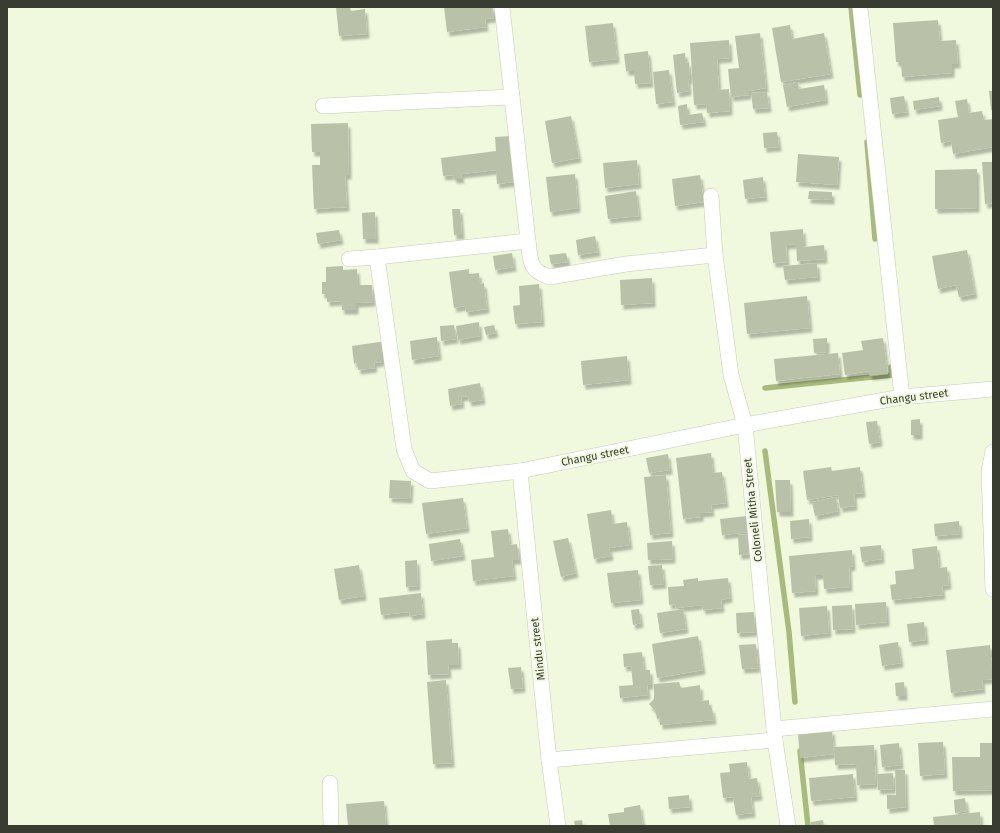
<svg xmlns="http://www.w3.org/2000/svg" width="1000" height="833" viewBox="0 0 1000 833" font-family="'Fira Sans',sans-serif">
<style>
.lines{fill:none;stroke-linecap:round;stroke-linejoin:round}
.stream{stroke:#a8bb7c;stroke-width:5.5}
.building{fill:#b9c2a8;filter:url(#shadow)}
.street-casing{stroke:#c3ccb2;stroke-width:16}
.street{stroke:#fff;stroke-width:15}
.labels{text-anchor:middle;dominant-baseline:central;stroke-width:4;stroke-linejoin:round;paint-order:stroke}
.street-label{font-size:11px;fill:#383c31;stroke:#f0f9de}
</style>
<defs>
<filter id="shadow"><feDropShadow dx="2.5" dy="4.5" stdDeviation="1" flood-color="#0004"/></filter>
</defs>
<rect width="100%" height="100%" fill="#f0f9de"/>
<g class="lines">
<!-- stream -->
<g class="stream">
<polyline points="851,7 860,95"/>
<polyline points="867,142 875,239"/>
<polyline points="765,388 892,375 891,367"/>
<polyline points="765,451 789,632 795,702"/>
<polyline points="800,751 808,826"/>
</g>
</g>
<!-- building -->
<g class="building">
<polygon points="336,7 350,7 351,11 365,9 367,34 339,36"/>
<polygon points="444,7 493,7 494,18 485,19 486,27 447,32"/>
<polygon points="938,20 940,41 956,40 958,64 952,64 952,73 902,77 901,62 896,62 893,23"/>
<polygon points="613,23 617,59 589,62 585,26"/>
<polygon points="790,25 792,39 824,33 831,74 781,82 772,28"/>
<polygon points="760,33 766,88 749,91 749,95 731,97 728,69 739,68 735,36"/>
<polygon points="729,40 730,58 717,59 719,90 729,89 730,111 707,113 706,104 694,105 690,43"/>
<polygon points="648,51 651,83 635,84 634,71 626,71 624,54"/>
<polygon points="685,53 686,63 689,62 690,79 688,80 689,91 677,93 673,55"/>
<polygon points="669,70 673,102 656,104 653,72"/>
<polygon points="798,82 799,89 824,85 826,100 787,107 783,85"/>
<polygon points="989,91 993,91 993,110 991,110"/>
<polygon points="767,92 769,108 753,109 751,93"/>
<polygon points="904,96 907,112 892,114 890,98"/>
<polygon points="939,97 940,106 914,110 913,101"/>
<polygon points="967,99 969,113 982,111 984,120 993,119 993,147 953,154 951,141 941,143 938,120 958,117 955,101"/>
<polygon points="687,104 688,115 702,113 704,122 680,125 678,106"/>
<polygon points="571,116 579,158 552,163 545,121"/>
<polygon points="348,123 349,175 345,175 347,207 314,209 312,165 320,165 320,152 312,152 311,124"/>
<polygon points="777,132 779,147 764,148 763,133"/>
<polygon points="510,136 515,182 497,184 496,170 461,174 462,179 454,179 453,175 443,176 441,158 496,151 495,137"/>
<polygon points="798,154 839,157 837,185 796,182"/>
<polygon points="637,160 639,184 605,188 603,163"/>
<polygon points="982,162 993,162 993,203 985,204"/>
<polygon points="977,169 977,208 935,209 935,170"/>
<polygon points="575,174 578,208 550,212 546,177"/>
<polygon points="700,175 704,202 675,206 672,179"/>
<polygon points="763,177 765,197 745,199 743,180"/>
<polygon points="636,191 639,216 608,219 605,196"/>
<polygon points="809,191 832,192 832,200 808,199"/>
<polygon points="452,209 460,209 462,235 454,235"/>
<polygon points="375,212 376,239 363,239 362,213"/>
<polygon points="803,229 804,247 824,245 825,259 797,261 796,244 786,245 787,262 773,263 770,232"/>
<polygon points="339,230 341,240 318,244 316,233"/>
<polygon points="595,236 598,252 578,255 576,240"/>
<polygon points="967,250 975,294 959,297 956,285 938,289 932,256"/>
<polygon points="512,253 514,267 495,270 493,256"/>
<polygon points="566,253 568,262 551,264 549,255"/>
<polygon points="817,263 818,277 785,280 783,266"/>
<polygon points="343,266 343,270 357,269 358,285 372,285 373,302 356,303 356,310 342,310 341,301 327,302 327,294 322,294 322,282 326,282 326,267"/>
<polygon points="469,269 469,274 479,273 480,284 484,283 487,309 466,312 465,306 454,308 449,272"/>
<polygon points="652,278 653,303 621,305 620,280"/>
<polygon points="539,284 542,322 515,324 513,306 520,305 519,286"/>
<polygon points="807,296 810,328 747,334 744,303"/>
<polygon points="479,322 480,336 458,340 456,326"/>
<polygon points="454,325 456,339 441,341 440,326"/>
<polygon points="494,325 496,333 486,335 484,327"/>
<polygon points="437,337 439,356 412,360 410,341"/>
<polygon points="827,338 827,352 814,353 813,339"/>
<polygon points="883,338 888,374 870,376 869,371 845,375 842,353 863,350 861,341"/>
<polygon points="386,341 386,351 382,351 382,362 374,363 375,368 358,370 358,362 354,364 352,346"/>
<polygon points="838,353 840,374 776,381 774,359"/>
<polygon points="627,356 629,380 583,385 581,361"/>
<polygon points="480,383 483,400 469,402 468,396 461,397 462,404 450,406 448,389"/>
<polygon points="920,419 920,435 911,435 911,420"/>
<polygon points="877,421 880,442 869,444 866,422"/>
<polygon points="711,453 713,473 722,472 726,503 711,505 712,512 701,513 701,517 683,519 676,458"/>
<polygon points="668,454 670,470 649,473 646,458"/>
<polygon points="831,467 832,471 860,467 863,493 854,494 855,506 840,508 838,495 807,500 803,471"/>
<polygon points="666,475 671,533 650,535 644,477"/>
<polygon points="390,480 411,481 410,499 389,498"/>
<polygon points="775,480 790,480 791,512 777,512"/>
<polygon points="836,497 838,511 815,516 812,502"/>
<polygon points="463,498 467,528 426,534 422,503"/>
<polygon points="611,510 613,524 627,522 630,545 609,548 611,556 594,559 587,514"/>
<polygon points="747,516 749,532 722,535 720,519"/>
<polygon points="809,519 810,537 791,539 790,521"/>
<polygon points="959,521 960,534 935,536 934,524"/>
<polygon points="508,529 510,545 517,544 519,560 512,560 514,576 473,581 471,560 494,557 491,531"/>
<polygon points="749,534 750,554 739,555 738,535"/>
<polygon points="568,538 576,573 561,577 553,541"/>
<polygon points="460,539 463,556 431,561 429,544"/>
<polygon points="672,541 673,559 648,560 647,543"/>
<polygon points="881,545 882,559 862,562 860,547"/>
<polygon points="937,546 939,568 947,567 949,585 942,586 943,595 892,600 890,585 896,584 895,571 914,569 912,549"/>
<polygon points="852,550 853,566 849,567 850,587 824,589 823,575 815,575 816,591 792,593 789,556"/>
<polygon points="417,560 418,586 406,587 405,561"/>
<polygon points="359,565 364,596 339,600 334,569"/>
<polygon points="662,565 664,584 650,585 648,566"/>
<polygon points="638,570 641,600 611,603 607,573"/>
<polygon points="698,578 698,581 728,578 730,598 721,600 722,608 703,610 702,605 676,608 675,604 669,605 668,587 684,586 683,580"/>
<polygon points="421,593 423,614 410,616 409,612 381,615 379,598"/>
<polygon points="886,602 887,622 856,625 855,604"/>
<polygon points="852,605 853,629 833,630 832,606"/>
<polygon points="827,606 829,633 801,636 799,608"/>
<polygon points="639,609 641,623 633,625 631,610"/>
<polygon points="683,609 686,629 660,633 657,613"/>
<polygon points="754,612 755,632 737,633 736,613"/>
<polygon points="924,622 926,640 909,642 907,624"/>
<polygon points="698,636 703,670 657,678 652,644"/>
<polygon points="452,639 452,643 458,643 459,665 448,665 449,674 428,675 426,641"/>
<polygon points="898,642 901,663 882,666 879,645"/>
<polygon points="756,644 758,668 742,669 739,645"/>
<polygon points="990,645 993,679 982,680 983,689 951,693 946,650"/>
<polygon points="642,652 644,670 650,670 651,685 647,685 648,695 620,698 619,686 633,685 631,666 624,667 623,654"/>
<polygon points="521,667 523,688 511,689 508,668"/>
<polygon points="446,680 452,763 433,764 427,682"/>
<polygon points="679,682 681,688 700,685 701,701 709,700 709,708 712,708 714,720 660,725 660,718 657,719 656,712 649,704 654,699 654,684"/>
<polygon points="904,682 905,696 896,696 895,683"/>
<polygon points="832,730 834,754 800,758 798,734"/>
<polygon points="943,742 945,774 920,776 918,743"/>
<polygon points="899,743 901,765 882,767 880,745"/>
<polygon points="980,743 993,743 993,790 953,791 952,757 980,757"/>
<polygon points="874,745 876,784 857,785 856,764 835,765 834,747"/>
<polygon points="747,762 749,779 757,778 760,796 751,797 753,813 736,815 733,797 723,798 720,773 730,772 729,764"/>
<polygon points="895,770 905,770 906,807 887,809 887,795 896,795"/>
<polygon points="893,773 894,789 878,790 877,774"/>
<polygon points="853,774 855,797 811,801 809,778"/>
<polygon points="689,795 690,807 669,809 668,797"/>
<polygon points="965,798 967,811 955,813 954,800"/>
<polygon points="384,801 386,826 348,826 346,804"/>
<polygon points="640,805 643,826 610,826 608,814 624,812 624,808"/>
<polygon points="980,812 981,826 934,826 933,817"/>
<polygon points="582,820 583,826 575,826 574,821"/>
<polygon points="823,820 824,826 811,826 811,822"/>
</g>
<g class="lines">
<defs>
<g id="street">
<path d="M502 7 528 241C531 261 528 270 550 277L626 264 715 255"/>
<polyline points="860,7 902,397"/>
<polyline points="323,106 512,97"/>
<polyline points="711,196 715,255 731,375 745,425 775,740 788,826"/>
<polyline points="377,257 404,449 413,471 430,481 520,471 745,425 902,397 993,389"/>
<polyline points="349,259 377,257 528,241"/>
<polyline points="993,452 989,470 993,589"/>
<polyline points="520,471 549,760 558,826"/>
<polyline points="774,729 993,709"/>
<polyline points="549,760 775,740"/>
<polyline points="330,783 331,826"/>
</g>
</defs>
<!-- street casing -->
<use href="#street" class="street-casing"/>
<!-- street -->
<use href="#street" class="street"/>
</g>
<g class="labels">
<!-- street labels -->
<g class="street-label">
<text transform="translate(914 397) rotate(-7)">Changu street</text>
<text transform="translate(595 456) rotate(-11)">Changu street</text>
<text transform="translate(753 510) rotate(-96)">Coloneli Mitha Street</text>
<text transform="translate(538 649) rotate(-96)">Mindu street</text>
</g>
</g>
<!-- border -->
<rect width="1000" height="833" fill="none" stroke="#383c31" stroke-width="16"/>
</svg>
